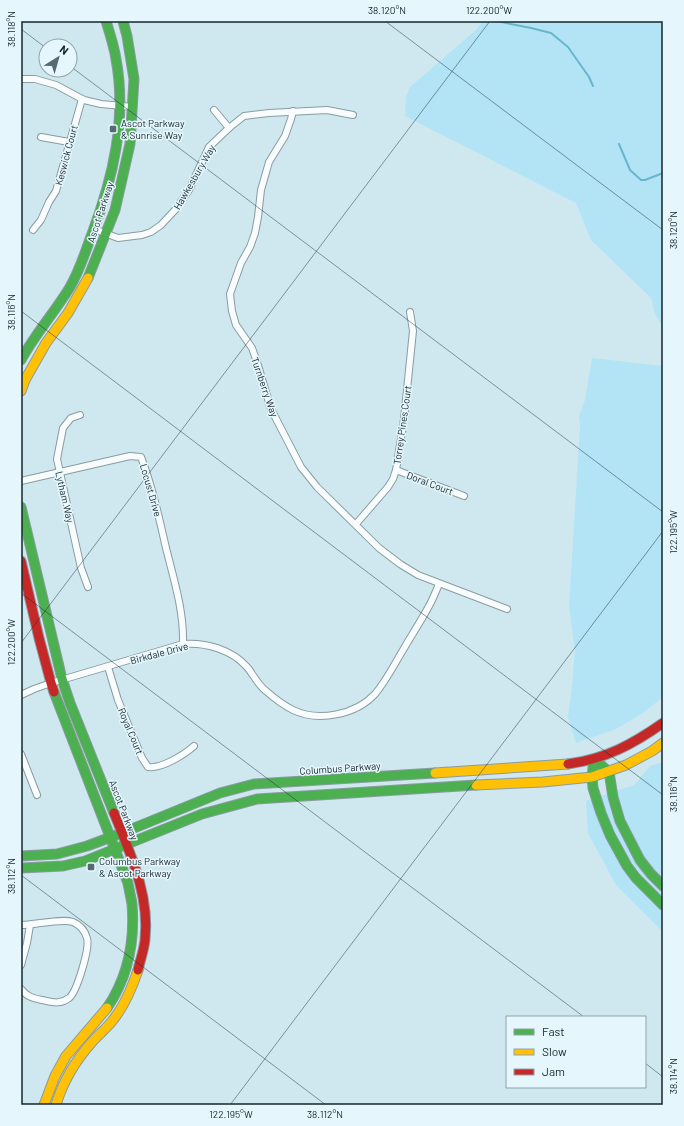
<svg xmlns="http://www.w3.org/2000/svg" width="684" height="1126" viewBox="0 0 684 1126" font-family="Barlow,sans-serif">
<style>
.green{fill:#b2e4f6}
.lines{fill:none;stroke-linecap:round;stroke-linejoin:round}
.stream{stroke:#68b6cd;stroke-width:2}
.street-casing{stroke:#899ca1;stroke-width:8}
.fast-casing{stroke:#899ca1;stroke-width:11}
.slow-casing{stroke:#899ca1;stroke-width:11}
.jam-casing{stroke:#899ca1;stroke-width:11}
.street{stroke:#f8fcfd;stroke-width:6}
.fast{stroke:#4caf50;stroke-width:9}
.slow{stroke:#ffc107;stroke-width:9}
.jam{stroke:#c62828;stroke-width:9}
.ticks{fill:none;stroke:#15262c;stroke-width:1;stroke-opacity:0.45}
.poi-dot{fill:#566a71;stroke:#e5f6fc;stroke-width:1.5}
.labels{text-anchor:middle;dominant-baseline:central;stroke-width:3;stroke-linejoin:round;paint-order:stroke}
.poi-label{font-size:10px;fill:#15262c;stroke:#e5f6fc;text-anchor:start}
.street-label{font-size:10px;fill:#15262c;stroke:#e5f6fc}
.neatline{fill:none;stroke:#15262c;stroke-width:1.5}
.ticks-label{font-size:10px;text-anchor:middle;fill:#15262c}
</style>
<rect width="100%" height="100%" fill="#cfe8f0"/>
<!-- green -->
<g class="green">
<polygon points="482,21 663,21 663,327 655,314 651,298 591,240 576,203 405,116 406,96 410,87 477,29"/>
<polygon points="592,358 663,366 663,697 643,713 616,729 576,743 568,717 572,686 575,651 569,606 580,427 579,416 585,400"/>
<polygon points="663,762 663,932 616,885 588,833 586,801 634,785 650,766"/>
</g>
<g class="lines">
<!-- stream -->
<g class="stream">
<polyline points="496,21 531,28 551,33 568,47 589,77 593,86"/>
<polyline points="619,144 630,170 641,180 645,180 663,173"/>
</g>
<defs>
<g id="street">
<polyline points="21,79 35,79 56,85 84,100 101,104 133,107"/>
<polyline points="214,110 229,128"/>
<polyline points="293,111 291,119 285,136 269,162 261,190 258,217 255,233 250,247 241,263 230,294 232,311 236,325 252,348 257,362 271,409 301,467 317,487 379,548 400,564 418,575 507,609"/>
<polyline points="41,137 69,142"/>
<polyline points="94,229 118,238 142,235 151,232 161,225 175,210 189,190 209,147 229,128 244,116 269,113 327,110 353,115"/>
<polyline points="33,230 41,220 49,202 56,191 82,99"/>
<polyline points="80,415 71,418 63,428 57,459 81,568 88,587"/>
<polyline points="396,470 464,496"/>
<path d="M21 481 130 456 141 457C152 486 159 517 166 548 174 580 184 611 183 644"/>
<polyline points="356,524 388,487 393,479 396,470 404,419 413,331 410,312"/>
<path d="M108 667 118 700 142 758 148 767C162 769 185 754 194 746"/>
<path d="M21 695 34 689 51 683 183 644C206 642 232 650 247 667 253 674 258 685 266 691 274 698 283 705 293 710 318 722 356 715 375 694 386 681 394 665 403 650 411 636 421 621 429 606 433 599 436 591 439 584"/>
<polyline points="21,754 37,795"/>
<path d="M21 925C35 925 62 918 73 922 80 925 85 931 87 938 90 948 77 992 69 998 60 1005 52 1002 42 1000 33 998 27 997 21 989"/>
<polyline points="21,965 27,943 30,925"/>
</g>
<g id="fast">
<polyline points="88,278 115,210 130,144 134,79 127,36 123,21"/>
<path d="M21 360C35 334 55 312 70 287 80 270 85 252 92 234 113 178 127 119 116 59 114 46 110 34 106 21"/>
<polyline points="21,507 62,679 70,703 114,813"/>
<path d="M54 692 128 883C129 890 131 897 132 904 135 941 128 977 107 1008"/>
<polyline points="594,759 592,777 593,788 601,813 610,835 627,866 636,878 663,905"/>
<polyline points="594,759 609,772 613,797 620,821 640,860 651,874 663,886"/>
<polyline points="21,856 57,854 87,846 122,833 220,793 254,784 435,773"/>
<polyline points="21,868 63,866 85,861 202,814 257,799 476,785"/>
</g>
<g id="slow">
<polyline points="21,391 25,380 46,343 68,313 88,278"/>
<polyline points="435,773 568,764"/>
<polyline points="476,785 543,782 592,777 626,765 652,751 663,743"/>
<polyline points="44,1105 55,1076 66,1056 107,1008"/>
<path d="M56 1105C63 1081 76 1060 92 1042 99 1034 107 1028 113 1020 125 1005 132 988 138 970"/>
</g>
<g id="jam">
<polyline points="21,561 39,638 51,683 54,692"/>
<path d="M568 764C606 759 633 744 663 723"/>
<path d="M114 813C130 853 150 895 145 940 144 950 140 961 138 970"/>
</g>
</defs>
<!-- street casing -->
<use href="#street" class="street-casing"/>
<!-- fast casing -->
<use href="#fast" class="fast-casing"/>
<!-- slow casing -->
<use href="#slow" class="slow-casing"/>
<!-- jam casing -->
<use href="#jam" class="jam-casing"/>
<!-- street -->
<use href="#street" class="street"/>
<!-- fast -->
<use href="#fast" class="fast"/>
<!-- slow -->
<use href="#slow" class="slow"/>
<!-- jam -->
<use href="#jam" class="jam"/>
</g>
<!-- ticks -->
<path class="ticks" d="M385 21 663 230M21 29 46 48M70 66 663 512M21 311 663 795M21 593 584 1017M21 643 490 21M21 875 326 1105M645 1063 663 1077M230 1105 663 531"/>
<!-- markers -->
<g class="poi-dot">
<rect x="109" y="125" width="8" height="8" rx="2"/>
<rect x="87" y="863" width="8" height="8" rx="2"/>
</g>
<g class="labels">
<!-- poi labels -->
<g class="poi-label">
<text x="121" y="123">Ascot Parkway<tspan x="121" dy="12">&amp; Sunrise Way</tspan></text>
<text x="99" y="861">Columbus Parkway<tspan x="99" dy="12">&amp; Ascot Parkway</tspan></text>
</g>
<!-- street labels -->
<g class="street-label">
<text transform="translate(66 155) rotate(-75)">Keswick Court</text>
<text transform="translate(194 177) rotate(-60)">Hawkesbury Way</text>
<text transform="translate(100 212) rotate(-72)">Ascot Parkway</text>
<text transform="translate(265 387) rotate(71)">Turnberry Way</text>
<text transform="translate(402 425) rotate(-82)">Torrey Pines Court</text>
<text transform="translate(430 483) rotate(21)">Doral Court</text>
<text transform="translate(151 490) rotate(74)">Locust Drive</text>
<text transform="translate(65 497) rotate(77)">Lytham Way</text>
<text transform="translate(159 653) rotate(-15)">Birkdale Drive</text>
<text transform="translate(131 731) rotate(67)">Royal Court</text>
<text transform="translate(340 768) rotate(-4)">Columbus Parkway</text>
<text transform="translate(124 810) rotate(69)">Ascot Parkway</text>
</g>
</g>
<!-- border -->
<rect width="684" height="1126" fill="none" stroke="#e5f6fc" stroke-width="44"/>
<!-- legend -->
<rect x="506" y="1016" width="140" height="72" fill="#e5f6fc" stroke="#92a3a9"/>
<rect x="514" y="1029" width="20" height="6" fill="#4caf50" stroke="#92a3a9"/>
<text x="542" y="1036" font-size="12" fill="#15262c">Fast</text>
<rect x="514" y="1049" width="20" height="6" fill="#ffc107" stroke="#92a3a9"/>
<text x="542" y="1056" font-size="12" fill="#15262c">Slow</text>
<rect x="514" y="1069" width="20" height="6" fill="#c62828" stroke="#92a3a9"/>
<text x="542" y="1076" font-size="12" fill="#15262c">Jam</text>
<!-- north arrow -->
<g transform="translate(58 58) rotate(37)"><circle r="19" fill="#e5f6fc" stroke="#92a3a9"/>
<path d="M0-3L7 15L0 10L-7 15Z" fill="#566a71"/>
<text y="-6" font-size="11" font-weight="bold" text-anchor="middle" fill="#15262c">N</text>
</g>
<rect x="22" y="22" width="640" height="1082" class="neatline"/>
<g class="ticks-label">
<text x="387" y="14">38.120°N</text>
<text x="489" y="14">122.200°W</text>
<text transform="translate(11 29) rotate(-90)" y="4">38.118°N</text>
<text transform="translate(673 230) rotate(-90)" y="4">38.120°N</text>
<text transform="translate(11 312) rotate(-90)" y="4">38.116°N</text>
<text transform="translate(673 532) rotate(-90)" y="4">122.195°W</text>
<text transform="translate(11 642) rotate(-90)" y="4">122.200°W</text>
<text transform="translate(673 794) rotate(-90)" y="4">38.116°N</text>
<text transform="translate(11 876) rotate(-90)" y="4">38.112°N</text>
<text transform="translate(673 1076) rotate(-90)" y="4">38.114°N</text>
<text x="231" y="1118">122.195°W</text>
<text x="325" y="1118">38.112°N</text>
</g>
</svg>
